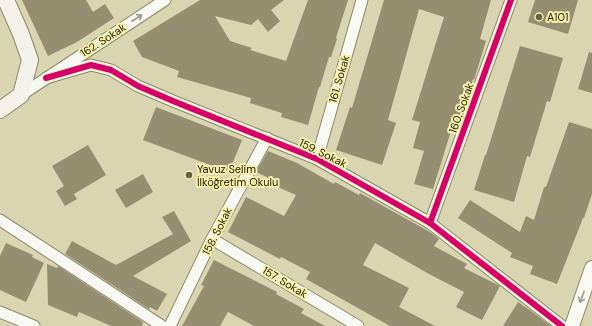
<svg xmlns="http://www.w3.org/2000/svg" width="592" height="326" viewBox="0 0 592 326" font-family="'DM Sans',sans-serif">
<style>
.building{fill:#968e70}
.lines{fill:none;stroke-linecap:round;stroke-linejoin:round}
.minor-casing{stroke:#8c896c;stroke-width:13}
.tertiary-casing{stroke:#8c896c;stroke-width:16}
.secondary-casing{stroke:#8c896c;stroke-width:18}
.minor{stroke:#f9f9f3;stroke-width:11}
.tertiary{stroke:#f9f9f3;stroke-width:14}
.secondary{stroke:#f4f1eb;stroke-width:16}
.cycleway-casing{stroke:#f7efad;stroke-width:8}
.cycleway{stroke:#d6006c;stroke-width:6}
.oneway{stroke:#9a998a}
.poi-dot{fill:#656244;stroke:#f7efad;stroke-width:1.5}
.labels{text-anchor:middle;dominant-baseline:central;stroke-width:4;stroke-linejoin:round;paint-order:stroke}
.poi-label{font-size:11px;fill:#272409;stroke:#f7efad;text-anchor:start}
.street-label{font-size:11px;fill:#272409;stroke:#f7efad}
</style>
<rect width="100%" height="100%" fill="#d9d5b1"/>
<!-- building -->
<g class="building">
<polygon points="22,0 86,0 93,12 105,4 114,18 77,42 48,56"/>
<polygon points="200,0 284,0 271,10 280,21 268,32 258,19 251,25 215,16 230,41 252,48 250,50 286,61 308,0 348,0 336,38 337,39 331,57 329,57 320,87 319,87 308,125 281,117 282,113 250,103 251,98 177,77 179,71 142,57 133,41"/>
<polygon points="384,0 491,0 480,39 486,41 474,80 473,79 463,113 461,112 455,132 451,131 433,189 414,184 424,151 413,148 420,122 412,120 444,17 419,9 388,120 396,123 382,165 336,150 350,107 352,108"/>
<polygon points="535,0 578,0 568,34 528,22"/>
<polygon points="520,46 563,58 550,102 547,101 530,157 527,156 514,202 474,190 485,155 486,155"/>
<polygon points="589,52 592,53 592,93 578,89"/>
<polygon points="156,107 242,140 229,172 143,140"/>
<polygon points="569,122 592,129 592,194 584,218 583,218 557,284 530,274 533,266 510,257 512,253 458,218 470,200 520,232 526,216 534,220 544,187 546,187"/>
<polygon points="88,145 106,175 74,194 77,199 65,206 56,191 64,186 52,166"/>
<polygon points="268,151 297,163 334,184 335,182 359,195 360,193 430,232 439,239 434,246 467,264 464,268 500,286 482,320 456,307 464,292 429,274 375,243 363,265 409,288 399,307 435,326 390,326 306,279 310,272 281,257 280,259 228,232 246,197 284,216 296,195 266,182 267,177 256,172"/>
<polygon points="143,174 153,192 126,208 115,190"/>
<polygon points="174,211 191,241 133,276 167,294 157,311 150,307 149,309 65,254 72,241 116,265 173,234 162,217"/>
<polygon points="6,243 33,255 32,257 44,263 26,302 0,290 0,256"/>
<polygon points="214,260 277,292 276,294 304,309 301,313 325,326 254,326 228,312 220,326 182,326 204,286 201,285"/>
<polygon points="47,264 57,268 58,266 143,322 142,326 111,326 79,312 77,317 48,305"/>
<polygon points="518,302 531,311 551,326 503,326"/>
</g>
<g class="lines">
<defs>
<g id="minor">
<polyline points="46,78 91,65 111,70 138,86 173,101 317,159 430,223 562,326"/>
<polyline points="21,95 165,0"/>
<polyline points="317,159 362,0"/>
<polyline points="0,220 162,326"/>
<polyline points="430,223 511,0"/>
<polyline points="212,239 358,326"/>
<polyline points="0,312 34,326"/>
<polyline points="170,326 212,239 267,138"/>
</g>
<polyline id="tertiary" points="572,326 592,268"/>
<polyline id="secondary" points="0,110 21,95 30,60 21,34 6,0"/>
</defs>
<!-- minor casing -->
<use href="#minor" class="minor-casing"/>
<!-- tertiary casing -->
<use href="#tertiary" class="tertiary-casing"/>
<!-- secondary casing -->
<use href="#secondary" class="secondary-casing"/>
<!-- minor -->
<use href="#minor" class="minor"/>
<!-- tertiary -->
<use href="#tertiary" class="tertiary"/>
<!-- secondary -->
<use href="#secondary" class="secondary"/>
<defs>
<g id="cycleway">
<polyline points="46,78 91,65 111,70 138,86 173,101 317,159 430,223 562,326"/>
<polyline points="430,223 511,0"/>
</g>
</defs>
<!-- cycleway casing -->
<use href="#cycleway" class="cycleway-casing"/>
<!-- cycleway -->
<use href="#cycleway" class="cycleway"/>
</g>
<!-- one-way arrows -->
<defs><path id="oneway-shaft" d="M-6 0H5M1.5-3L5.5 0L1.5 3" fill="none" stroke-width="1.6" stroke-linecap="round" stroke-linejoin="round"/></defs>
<g class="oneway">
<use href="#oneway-shaft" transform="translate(137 18) rotate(-33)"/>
<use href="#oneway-shaft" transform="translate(582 297) rotate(110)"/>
</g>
<!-- markers -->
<g class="poi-dot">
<circle cx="539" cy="17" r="4"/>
<circle cx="189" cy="175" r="4"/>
</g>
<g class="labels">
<!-- poi labels -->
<g class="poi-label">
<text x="547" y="17">A101</text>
<text x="197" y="169">Yavuz Selim<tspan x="197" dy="13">İlköğretim Okulu</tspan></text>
</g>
<!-- street labels -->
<g class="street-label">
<text transform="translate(103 40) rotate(-33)">162. Sokak</text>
<text transform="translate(339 79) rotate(-74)">161. Sokak</text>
<text transform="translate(461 108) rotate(-70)">160. Sokak</text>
<text transform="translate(323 153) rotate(26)">159. Sokak</text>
<text transform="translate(217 231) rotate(-63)">158. Sokak</text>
<text transform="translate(285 282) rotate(31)">157. Sokak</text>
</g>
</g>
</svg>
